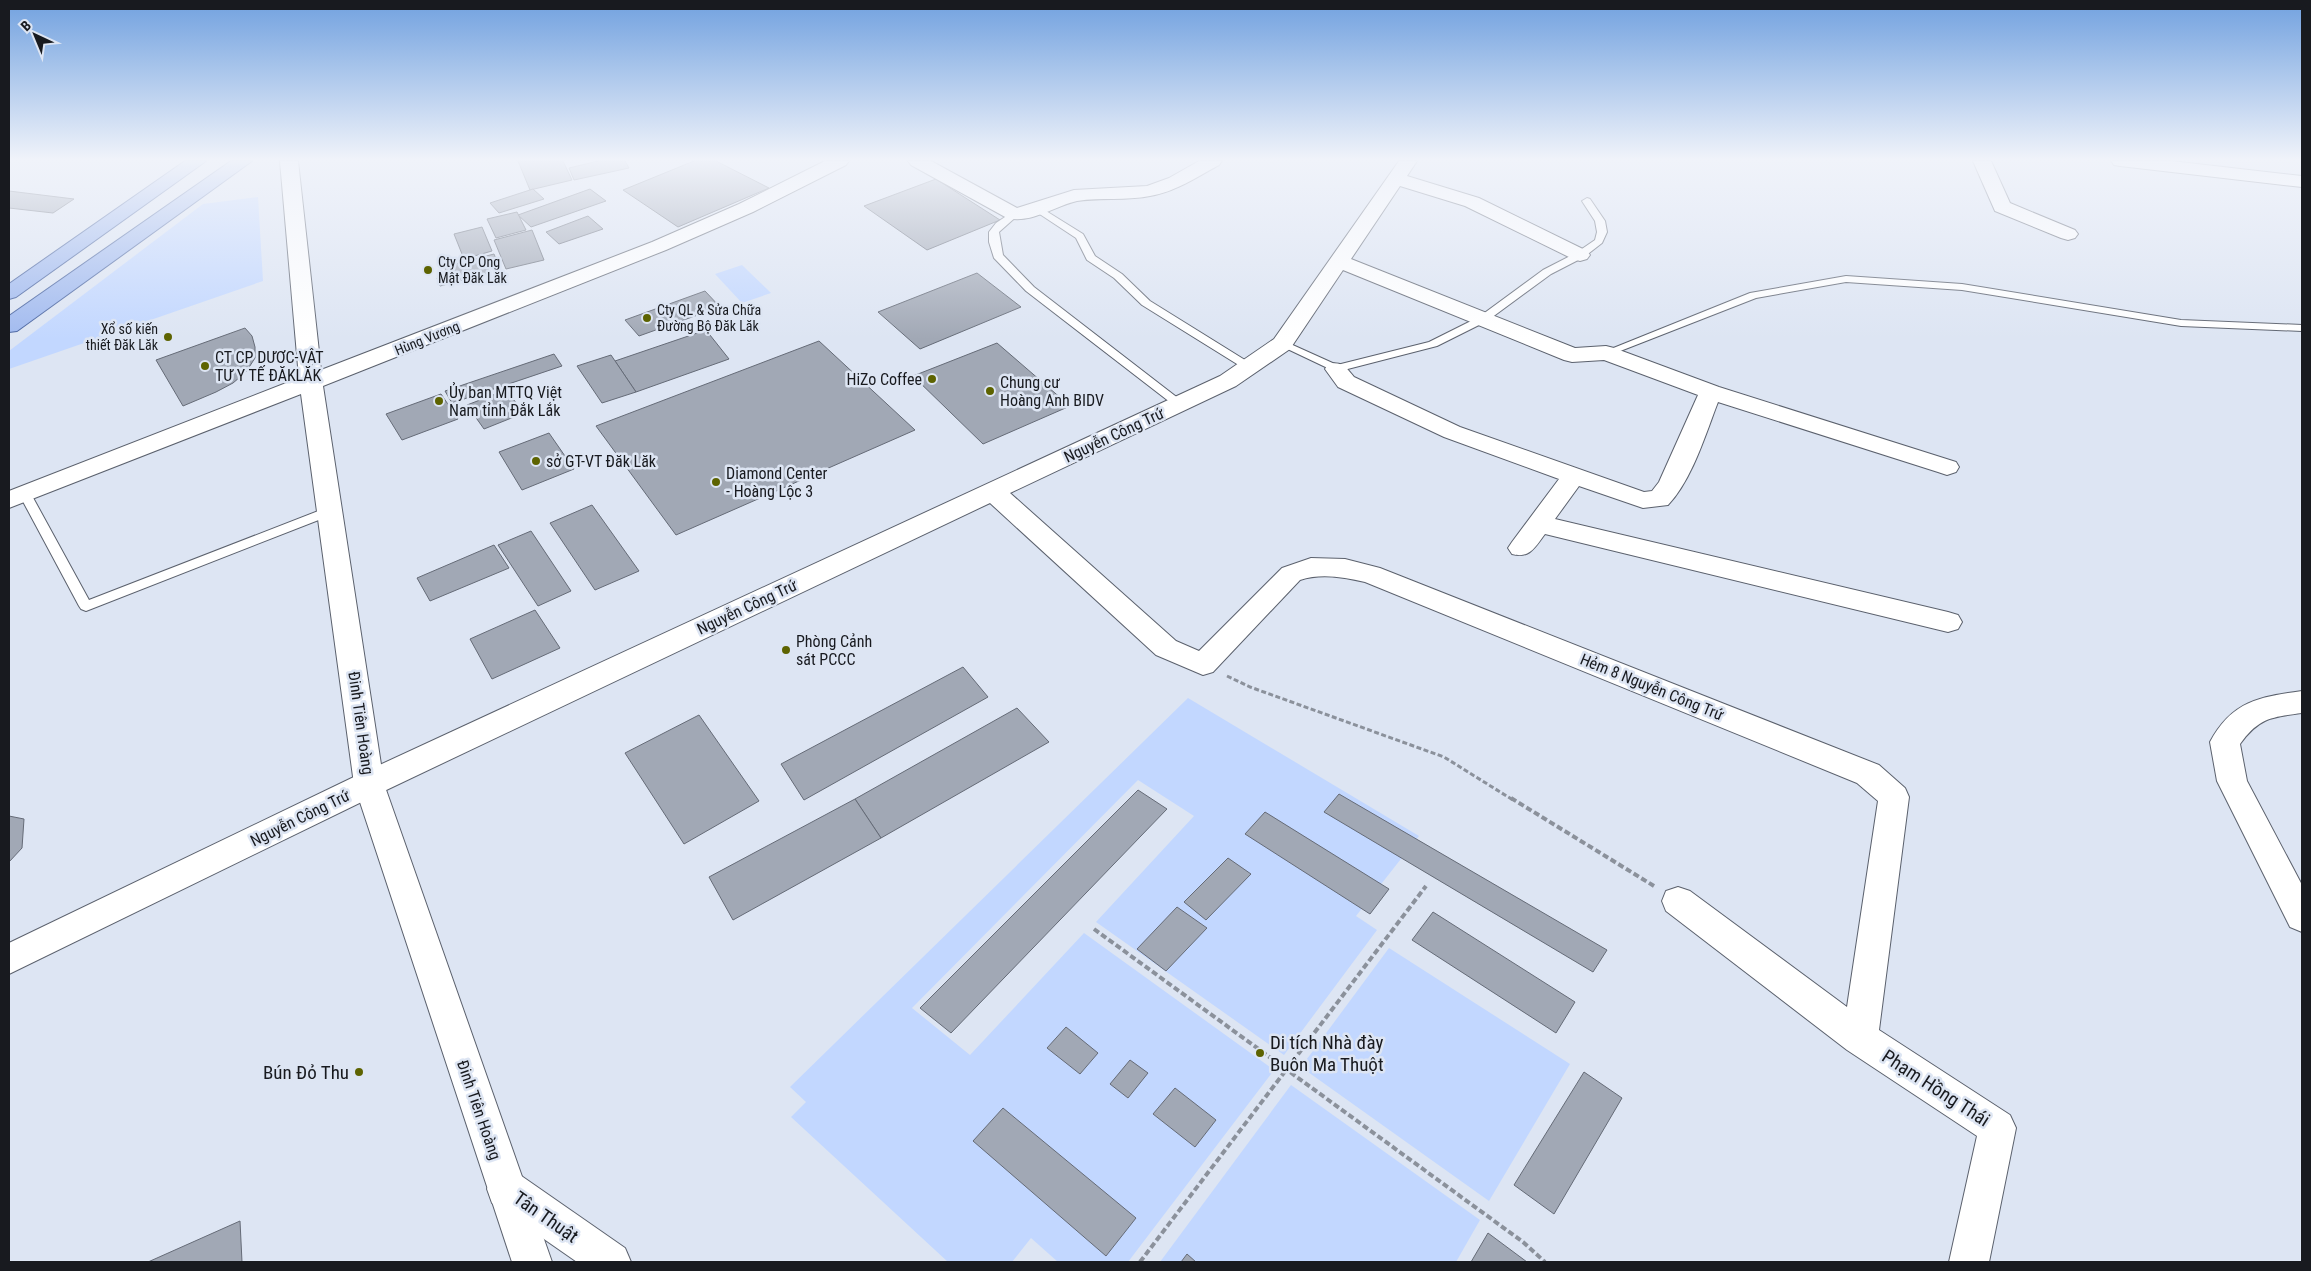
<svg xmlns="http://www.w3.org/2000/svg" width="2311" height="1271" viewBox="0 0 2311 1271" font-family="'Roboto Condensed',sans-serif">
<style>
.green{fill:#c2d7ff}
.building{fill:#a1a8b5;stroke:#656b77}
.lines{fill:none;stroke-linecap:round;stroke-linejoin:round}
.service-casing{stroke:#5b616d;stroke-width:2}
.minor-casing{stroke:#5b616d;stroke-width:2}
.tertiary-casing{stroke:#5b616d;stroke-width:2}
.primary-casing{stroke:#4964a0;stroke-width:2}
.path-far1{stroke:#8b919b;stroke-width:3;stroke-dasharray:5 2.5;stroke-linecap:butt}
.path{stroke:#8b919b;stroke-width:4;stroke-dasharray:6 3;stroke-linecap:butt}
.service{fill:#fff;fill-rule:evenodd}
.minor{fill:#fff;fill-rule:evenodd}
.tertiary{fill:#fff;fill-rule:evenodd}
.primary{fill:#a1baef;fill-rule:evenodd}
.poi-dot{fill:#5d6300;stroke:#dde5f3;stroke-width:2}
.labels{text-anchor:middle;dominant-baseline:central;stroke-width:5;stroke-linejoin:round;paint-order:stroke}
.far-poi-label{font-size:14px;fill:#181a1f;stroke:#dde5f3;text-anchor:start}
.far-street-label{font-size:14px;fill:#181a1f;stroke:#dde5f3}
.poi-label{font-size:16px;fill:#181a1f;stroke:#dde5f3;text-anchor:start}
.street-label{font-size:16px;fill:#181a1f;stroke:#dde5f3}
.near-poi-label{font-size:19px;fill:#181a1f;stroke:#dde5f3;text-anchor:start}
.near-street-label{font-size:19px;fill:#181a1f;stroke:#dde5f3}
</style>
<rect width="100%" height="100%" fill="#dde5f3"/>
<!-- green -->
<g class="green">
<polygon points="258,197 263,281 9,369 9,351 203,204"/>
<polygon points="742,265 771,293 742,303 715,274"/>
<polygon points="1188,698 1419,836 1356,916 1377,930 1284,1055 1096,922 1194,816 1138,780 912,1008 970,1055 1084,933 1274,1070 1128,1262 1058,1262 1031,1238 1012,1262 948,1262 791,1117 806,1102 790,1087"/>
<polygon points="1389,948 1570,1064 1489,1201 1301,1067"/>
<polygon points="1291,1085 1480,1220 1456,1262 1160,1262"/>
</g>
<!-- building -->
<g class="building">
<polygon points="518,161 563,161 572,180 530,190"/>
<polygon points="598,161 625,161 629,168 574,180 569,168"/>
<polygon points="694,161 716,161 769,188 678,227 623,190"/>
<polygon points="936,179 1000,220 927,250 864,206"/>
<polygon points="533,189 544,199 499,213 490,203"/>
<polygon points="590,189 606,201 531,227 518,215"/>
<polygon points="9,191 74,199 53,213 9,208"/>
<polygon points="517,212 526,230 496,238 487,219"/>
<polygon points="588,216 603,229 559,244 546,232"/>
<polygon points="482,227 492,251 464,259 454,234"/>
<polygon points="532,230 544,260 506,269 494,240"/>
<polygon points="494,254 499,266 488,269 489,273 440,286 437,278 448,274 444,267"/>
<polygon points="977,273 1021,307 920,349 878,312"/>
<polygon points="705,291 720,307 639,336 625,320"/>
<polygon points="245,328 252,336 255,347 255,358 246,372 233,383 216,392 183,406 156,360"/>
<polygon points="706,330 729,359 636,392 615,361"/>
<polygon points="819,341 915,430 676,535 596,426"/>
<polygon points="997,343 1070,406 983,444 913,376"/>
<polygon points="554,354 562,366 452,403 445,391"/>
<polygon points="611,355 636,392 602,403 577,366"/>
<polygon points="506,390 524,413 484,429 467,405"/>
<polygon points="441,394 458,419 402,440 386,414"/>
<polygon points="549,433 574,469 522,490 499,452"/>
<polygon points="592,505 639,571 595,590 550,523"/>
<polygon points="531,531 571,591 538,606 498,545"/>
<polygon points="494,545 509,568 430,601 417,578"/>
<polygon points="535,610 560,648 492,679 470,639"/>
<polygon points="963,667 988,697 804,800 781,764"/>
<polygon points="1017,708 1049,742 881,838 855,799"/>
<polygon points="699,715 759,801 684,844 625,753"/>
<polygon points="1138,790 1167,809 951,1033 920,1008"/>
<polygon points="1339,794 1607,950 1593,972 1324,812"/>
<polygon points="855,799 881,838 733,920 709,877"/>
<polygon points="1265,812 1389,889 1370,914 1245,834"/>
<polygon points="9,816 24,819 22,848 9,862"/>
<polygon points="1228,858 1251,874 1206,920 1184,902"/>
<polygon points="1177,907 1207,928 1166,971 1137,949"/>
<polygon points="1433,912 1575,1002 1556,1033 1412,940"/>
<polygon points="1066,1027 1098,1053 1080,1074 1047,1048"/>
<polygon points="1130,1060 1148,1073 1128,1098 1110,1084"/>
<polygon points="1584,1072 1622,1098 1554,1214 1514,1185"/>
<polygon points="1175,1088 1216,1120 1195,1147 1153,1114"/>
<polygon points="1003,1108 1136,1218 1106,1256 973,1141"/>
<polygon points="240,1221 242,1262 148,1262"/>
<polygon points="1488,1233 1527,1262 1471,1262"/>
<polygon points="1187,1254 1196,1262 1181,1262"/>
</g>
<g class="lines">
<defs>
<g id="service">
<polygon points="1587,198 1590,199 1605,221 1607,232 1602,243 1584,257 1551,274 1487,321 1437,346 1336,372 1277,344 1278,342 1286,342 1337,365 1429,342 1479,317 1543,270 1576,253 1595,240 1597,232 1595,221 1582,201"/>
<polygon points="1038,206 1083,234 1095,256 1122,274 1150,301 1253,365 1255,367 1253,369 1245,369 1142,305 1114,278 1087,260 1076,238 1035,211 1035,207"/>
<polygon points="1014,211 1019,214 1017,216 999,232 1003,255 1034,287 1183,402 1185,404 1183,406 1175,406 1026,291 994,258 989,242 989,232 996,223"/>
<polygon points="1846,276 1962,284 2181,320 2302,325 2302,331 2181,326 1962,290 1846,282 1756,298 1610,355 1606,356 1601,353 1750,293"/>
<polygon points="25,490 31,494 89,600 326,508 334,508 336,511 334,514 86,611 81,609 79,606 19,494"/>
</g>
<g id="minor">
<path d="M908 161H931L1017 208 1074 190 1147 186 1169 178 1199 161H1222L1219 165C1197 177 1175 192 1150 196 1126 201 1101 197 1077 201 1054 206 1032 224 1007 218L911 165Z"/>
<path d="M1399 161H1417L1407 176 1479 198 1587 251 1590 255 1587 259 1580 261 1573 259 1465 206 1400 186 1351 259 1575 348 1606 346 1614 348 1719 387 1956 462 1959 467 1956 472 1947 475 1938 472 1718 402C1706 433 1692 480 1668 505L1643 508 1579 486 1555 519 1948 612 1958 615 1962 622 1958 629 1948 632 1545 534C1535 547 1530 559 1512 554L1508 548 1512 542 1559 479 1444 437 1338 387 1325 369 1328 364C1342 361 1346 367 1354 377L1460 427 1644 492 1652 491 1659 482 1698 395 1604 360 1572 362 1564 360 1343 270 1290 349 1236 386 1010 493 1176 641 1199 651 1282 568 1311 558 1345 559 1380 568 1879 765 1905 788 1909 797 1879 1030 2010 1115 2016 1128 1989 1262H1949L1977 1136 1847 1050 1666 911 1662 901 1666 891 1678 887 1690 891 1847 1007 1878 801 1857 783 1365 582C1343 577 1321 573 1300 580L1213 672 1203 675 1156 655 990 503 380 793 9 974V943L358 775 1220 376 1274 339Z"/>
<polygon points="1973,161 1991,161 2010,203 2075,230 2078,234 2075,238 2068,240 2061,238 1995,211"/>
<polygon points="2111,161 2171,161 2302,176 2302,187 2120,166 2114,165"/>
<path d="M2302 691V713C2273 717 2259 717 2240 744L2247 781 2302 885V932L2290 927 2217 781 2210 742C2232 701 2259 697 2302 691Z"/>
<polygon points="506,1170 520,1175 625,1248 631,1262 577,1262 492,1203 487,1189 492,1175"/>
</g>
<polygon id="tertiary" points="280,161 298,161 321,370 652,242 739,204 825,161 849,161 846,165 753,212 666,250 323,386 384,784 552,1262 512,1262 354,784 301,394 9,508 9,491 299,378"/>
<g id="primary">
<polygon points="185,161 206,161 16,297 9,299 9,284"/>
<polygon points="231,161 252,161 17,331 9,332 9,316"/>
</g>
</defs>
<!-- service casing -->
<use href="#service" class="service-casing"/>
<!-- minor casing -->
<use href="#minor" class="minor-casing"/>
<!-- tertiary casing -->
<use href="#tertiary" class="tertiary-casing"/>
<!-- primary casing -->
<use href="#primary" class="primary-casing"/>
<!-- path-far1 -->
<polyline class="path-far1" points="1227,676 1250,687 1444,757 1513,800"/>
<!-- path -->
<g class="path">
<polyline points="1511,798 1654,886"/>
<polyline points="1094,929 1523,1242 1545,1262"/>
<polyline points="1140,1262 1426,886"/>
</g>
<!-- service -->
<use href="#service" class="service"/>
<!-- minor -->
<use href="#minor" class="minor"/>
<!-- tertiary -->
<use href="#tertiary" class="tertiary"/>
<!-- primary -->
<use href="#primary" class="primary"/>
</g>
<!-- sky -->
<linearGradient id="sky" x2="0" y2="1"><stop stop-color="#71a1df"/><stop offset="0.47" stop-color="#f0f3fa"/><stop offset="1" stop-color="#f0f3fa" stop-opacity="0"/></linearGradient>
<rect width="2311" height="339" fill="url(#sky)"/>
<!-- markers -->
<g class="poi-dot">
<circle cx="428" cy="270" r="5"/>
<circle cx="647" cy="318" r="5"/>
<circle cx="168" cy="337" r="5"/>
<circle cx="205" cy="366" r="5"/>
<circle cx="932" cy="379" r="5"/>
<circle cx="990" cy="391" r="5"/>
<circle cx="439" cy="401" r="5"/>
<circle cx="536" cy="461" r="5"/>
<circle cx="716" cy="482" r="5"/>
<circle cx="786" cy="650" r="5"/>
<circle cx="1260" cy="1053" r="5"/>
<circle cx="359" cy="1072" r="5"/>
</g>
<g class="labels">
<!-- far-poi labels -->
<g class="far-poi-label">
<text x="438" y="262">Cty CP Ong<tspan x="438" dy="16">Mật Đăk Lăk</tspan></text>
<text x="657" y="310">Cty QL &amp; Sửa Chữa<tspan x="657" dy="16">Đường Bộ Đăk Lăk</tspan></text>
<text x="158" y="329" text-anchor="end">Xổ số kiến<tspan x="158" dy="16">thiết Đăk Lăk</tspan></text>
</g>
<!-- far-street labels -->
<g class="far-street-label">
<text transform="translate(427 338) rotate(-22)">Hùng Vương</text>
</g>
<!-- poi labels -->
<g class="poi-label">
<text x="215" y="357">CT CP DƯỢC-VẬT<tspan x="215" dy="18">TƯ Y TẾ ĐĂKLĂK</tspan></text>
<text x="922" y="379" text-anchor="end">HiZo Coffee</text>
<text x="1000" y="382">Chung cư<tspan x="1000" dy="18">Hoàng Anh BIDV</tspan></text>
<text x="449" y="392">Ủy ban MTTQ Việt<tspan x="449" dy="18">Nam tỉnh Đắk Lắk</tspan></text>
<text x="546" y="461">sở GT-VT Đăk Lăk</text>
<text x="726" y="473">Diamond Center<tspan x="726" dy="18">- Hoàng Lộc 3</tspan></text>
<text x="796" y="641">Phòng Cảnh<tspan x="796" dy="18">sát PCCC</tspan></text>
</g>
<!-- street labels -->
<g class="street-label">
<text transform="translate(1114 435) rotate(-25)">Nguyễn Công Trứ</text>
<text transform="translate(747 607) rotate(-25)">Nguyễn Công Trứ</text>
<text transform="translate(1652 687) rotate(22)">Hẻm 8 Nguyễn Công Trứ</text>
<text transform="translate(361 723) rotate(82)">Đinh Tiên Hoàng</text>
<text transform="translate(300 818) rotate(-26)">Nguyễn Công Trứ</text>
<text transform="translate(479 1110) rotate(71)">Đinh Tiên Hoàng</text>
</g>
<!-- near-poi labels -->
<g class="near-poi-label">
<text x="1270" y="1042">Di tích Nhà đày<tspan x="1270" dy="22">Buôn Ma Thuột</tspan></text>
<text x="349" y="1072" text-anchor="end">Bún Đỏ Thu</text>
</g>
<!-- near-street labels -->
<g class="near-street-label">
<text transform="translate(1936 1088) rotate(33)">Phạm Hồng Thái</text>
<text transform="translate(546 1217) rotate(35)">Tân Thuật</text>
</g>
</g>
<!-- border -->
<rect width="2311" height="1271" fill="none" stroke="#181a1f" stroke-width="20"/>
<!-- north arrow -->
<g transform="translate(35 35) rotate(316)" stroke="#dde5f3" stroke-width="4" paint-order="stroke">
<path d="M0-4L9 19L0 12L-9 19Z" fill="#181a1f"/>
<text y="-8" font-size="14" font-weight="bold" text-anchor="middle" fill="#181a1f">B</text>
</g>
</svg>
